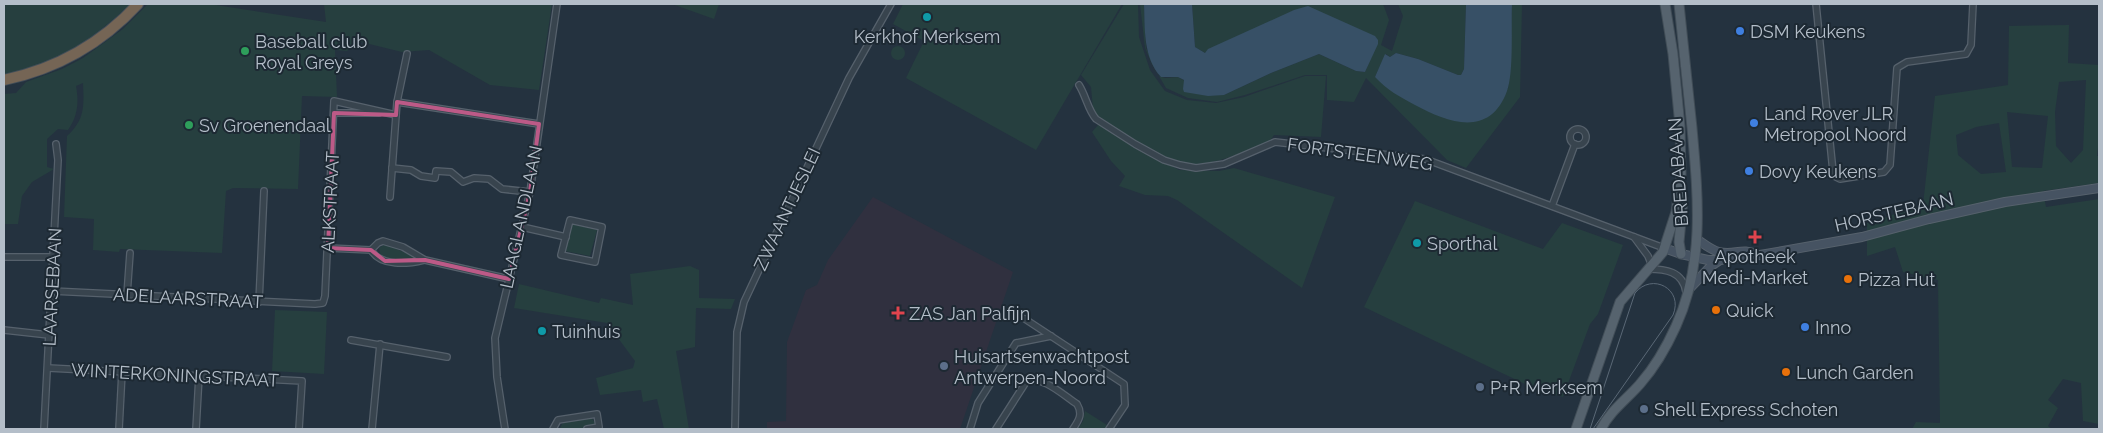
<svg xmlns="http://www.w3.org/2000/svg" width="2103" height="433" viewBox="0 0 2103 433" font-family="Raleway,sans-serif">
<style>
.medical{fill:#30303f}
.green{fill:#263f3f;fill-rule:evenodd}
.water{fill:#375066}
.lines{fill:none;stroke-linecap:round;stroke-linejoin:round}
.street-casing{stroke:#56616c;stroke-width:8}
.secondary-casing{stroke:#56616c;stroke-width:10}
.primary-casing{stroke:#414d57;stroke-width:11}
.highway-casing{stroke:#434e59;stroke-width:12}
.street{stroke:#38444e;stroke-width:5.5}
.secondary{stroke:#465362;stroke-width:8}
.primary{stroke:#56636e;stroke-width:9}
.highway{stroke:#756555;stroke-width:10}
.tram{stroke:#5a6876;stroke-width:1}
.marked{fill:none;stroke:#bc5a87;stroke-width:4;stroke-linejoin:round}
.culture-dot{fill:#0f9aa8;stroke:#1d2933;stroke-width:2}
.shop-dot{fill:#3f7fe0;stroke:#1d2933;stroke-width:2}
.leisure-dot{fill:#2e9e5b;stroke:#1d2933;stroke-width:2}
.health-dot{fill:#e0444e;stroke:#1d2933;stroke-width:2}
.food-dot{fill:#e8710a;stroke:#1d2933;stroke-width:2}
.service-dot{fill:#5c6f8a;stroke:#1d2933;stroke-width:2}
.labels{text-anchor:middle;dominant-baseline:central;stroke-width:4;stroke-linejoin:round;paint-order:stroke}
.poi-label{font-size:18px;fill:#b4bec9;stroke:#1d2933;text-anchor:start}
.street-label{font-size:18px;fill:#b4bec9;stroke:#1d2933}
</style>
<rect width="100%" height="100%" fill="#24323f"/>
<!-- medical -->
<polygon class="medical" points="873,197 1013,272 960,429 767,429 767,422 786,421 787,342 806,290 817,285 828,260"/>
<!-- green -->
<g class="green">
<polygon points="4,4 132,4 82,45 56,60 4,75"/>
<path d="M148 4H209L326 22 324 4H552L539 90 490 85 429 50 402 52 357 41 347 51 335 50 337 97 302 96 298 189 233 188 226 191 222 253 120 249 119 252 93 250 94 219 64 217 67 136C85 120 84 106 83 83L76 86C79 102 78 116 68 130L58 129 47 139V167L54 169 32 182 22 196 18 224H4V94L16 93 26 82 62 69 83 58 123 29Z"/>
<polygon points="672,4 719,4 714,19"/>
<polygon points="903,4 937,4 940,5 941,4 1122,4 1036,150 906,78 924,41 893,24"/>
<path d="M1124 4H1138L1139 37 1150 70 1165 91 1187 100 1216 103 1244 97 1305 76H1326L1321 137 1274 135 1270 141C1242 153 1200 173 1170 160 1146 150 1123 133 1100 119L1093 109 1091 87 1081 75Z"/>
<polygon points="1140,4 1144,4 1146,48 1159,76 1165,78 1178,77 1185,81 1224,95 1271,73 1319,54 1356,71 1365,72 1378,40 1205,53 1195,47 1192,4 1383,4 1389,20 1381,45 1392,51 1403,16 1398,4 1466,4 1464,69 1461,75 1458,75 1418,59 1396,53 1390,57 1386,54 1375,77 1508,89 1512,4 1522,4 1520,97 1466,168 1447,160 1366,78 1354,102 1327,100 1327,75 1305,75 1245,95 1217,102 1188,98 1166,88 1152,64 1145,48"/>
<path d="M2069 25 2068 63 2099 65V140L2097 156H2099V183L2043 191 2046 207 2099 199V424L2083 421 2081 383 2063 379 2048 400 2058 408 2048 426 2052 429H1912L1916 422 1940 423 1938 280 1903 272 1895 247 1867 256V223L1923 205 1935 96 2008 85 2009 26ZM2086 80 2083 150 2071 163 2056 146 2055 112 2059 82ZM2007 112 2048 116 2042 168 2012 167ZM1999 123 2006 172 1981 174 1958 155 1956 135 1976 127Z"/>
<circle cx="898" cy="53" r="7"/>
<polygon points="1099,124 1138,148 1179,170 1219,171 1234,168 1335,197 1302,288 1177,200 1168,196 1145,195 1119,186 1125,176 1111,161 1092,132"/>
<polygon points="1415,201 1543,249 1562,223 1623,245 1598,314 1590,324 1563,397 1531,387 1364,307"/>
<polygon points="571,224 597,230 590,256 565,251"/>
<polygon points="385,244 413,256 413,259 408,261 381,257 379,248"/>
<polygon points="690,266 699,270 699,298 735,299 731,309 696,308 695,347 676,351 689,429 664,429 657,399 643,402 641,390 600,395 596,378 633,368 635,361 607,323 514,308 519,284 599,303 601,298 633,305 630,274"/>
<polygon points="275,310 327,312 324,374 272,371"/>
<polygon points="1085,411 1107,425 1105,429 1078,429 1083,421"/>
<path d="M591 417 595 423C589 430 569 431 560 428L562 424 569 420Z"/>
</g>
<!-- water -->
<g class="water">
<path d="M1144 4H1192L1195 47 1205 53 1208 49 1294 10 1308 6 1375 36 1378 40V44L1365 72 1356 71 1319 54 1271 73 1224 95 1208 96 1184 92 1183 89 1184 80 1178 77H1161C1143 57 1145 29 1144 4Z"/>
<path d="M1466 4H1512C1511 26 1514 72 1507 91 1490 138 1448 123 1415 105 1400 97 1387 90 1375 77L1385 54 1390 57 1396 53 1418 59 1458 75H1461L1464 69Z"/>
</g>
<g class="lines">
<defs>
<g id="street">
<polyline points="1816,4 1833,172 1836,177 1840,179 1884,172 1890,165 1897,68 1907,62 1966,54 1971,45 1973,4"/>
<path d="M1079 85C1086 96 1088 110 1096 119L1135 144 1164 160 1180 165 1196 168 1224 164 1275 142 1425 159 1664 248"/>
<polyline points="397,102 539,124"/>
<polyline points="334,113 379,113"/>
<circle cx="1578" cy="137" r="8"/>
<polyline points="392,168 411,170 421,176 435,178 436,171 451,172 463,182 474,178 489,179 502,189 530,192"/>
<polyline points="390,197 397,102 407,54"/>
<polyline points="1552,206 1575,144"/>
<polygon points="570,220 602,227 595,262 561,255"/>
<polyline points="522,227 566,237"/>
<polyline points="1634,237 1648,256 1652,266"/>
<polyline points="328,248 371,250"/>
<polyline points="371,250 378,243 383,241 403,247 425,260 509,279"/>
<path d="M371 250C381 267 408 264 424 260"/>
<polyline points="4,257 53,257"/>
<path d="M1648 269C1665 269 1683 271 1686 292"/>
<polyline points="52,291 315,304 323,303 325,296 334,101 396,115"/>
<polyline points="127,295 130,253"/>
<polyline points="259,302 264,191"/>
<polyline points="1025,319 1124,384 1125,405 1109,429"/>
<polyline points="4,330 49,335"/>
<polyline points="351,340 447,357"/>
<polyline points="48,368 302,381 299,429"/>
<polyline points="44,429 58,160 56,144"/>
<polyline points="119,429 122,372"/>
<polyline points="196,429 199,376"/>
<polyline points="372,429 380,344"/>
<polyline points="505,429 497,377 495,338 530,192 557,4"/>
<polyline points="553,429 558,420 597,414 599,427 587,429"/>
<polyline points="735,429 737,332 744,302 849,78 891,4"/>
<polyline points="970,429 978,403 1016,343 1051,336"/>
<path d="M996 429 1026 382C1042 374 1064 396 1077 404 1083 414 1079 420 1073 429"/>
</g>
<g id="secondary">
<path d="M1698 240C1704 244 1711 250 1719 252 1734 256 1742 247 1758 255"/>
<polyline points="1664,248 1681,254 1708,260 1720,260 1760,255 1862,237 1929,219 2005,202 2099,188"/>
<polyline points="1690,288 1711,266 1720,260"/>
</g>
<g id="primary">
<polyline points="1681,254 1679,242 1683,199"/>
<polyline points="1576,429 1620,302 1663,252 1676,212 1681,174 1680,126 1673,54 1665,4"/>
<path d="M1601 429C1610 411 1627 399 1640 384 1655 367 1667 346 1676 326 1705 262 1698 196 1692 128 1688 87 1683 45 1679 4"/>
</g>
<path id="highway" d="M4 80C56 69 102 43 138 4"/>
</defs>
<!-- street casing -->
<use href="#street" class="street-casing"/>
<!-- secondary casing -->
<use href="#secondary" class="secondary-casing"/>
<!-- primary casing -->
<use href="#primary" class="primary-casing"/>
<!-- highway casing -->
<use href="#highway" class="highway-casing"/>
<!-- street -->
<use href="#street" class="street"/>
<!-- secondary -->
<use href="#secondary" class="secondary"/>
<!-- primary -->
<use href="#primary" class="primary"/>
<!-- highway -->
<use href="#highway" class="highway"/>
<!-- tram -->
<path class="tram" d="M1590 429 1635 293C1652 272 1684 289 1673 315L1593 429"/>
</g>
<!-- marked area -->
<path class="marked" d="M397 102 539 124 530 192 509 279 425 260 385 261 371 250 328 248 334 113 396 115Z"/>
<!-- markers -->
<g class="culture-dot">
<circle cx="927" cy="17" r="5"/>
<circle cx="1417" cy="243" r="5"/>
<circle cx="542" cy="331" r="5"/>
</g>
<g class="shop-dot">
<circle cx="1740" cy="31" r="5"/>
<circle cx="1754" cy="123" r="5"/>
<circle cx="1749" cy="171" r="5"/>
<circle cx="1805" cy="327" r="5"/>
</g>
<g class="leisure-dot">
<circle cx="245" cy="51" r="5"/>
<circle cx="189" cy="125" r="5"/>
</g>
<g class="health-dot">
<path d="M1752.5 229.5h5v5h5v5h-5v5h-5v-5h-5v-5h5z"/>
<path d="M895.5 305.5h5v5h5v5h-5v5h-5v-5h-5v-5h5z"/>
</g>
<g class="food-dot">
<circle cx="1848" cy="279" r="5"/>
<circle cx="1716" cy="310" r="5"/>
<circle cx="1786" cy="372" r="5"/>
</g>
<g class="service-dot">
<circle cx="944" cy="366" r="5"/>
<circle cx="1480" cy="387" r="5"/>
<circle cx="1644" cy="409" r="5"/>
</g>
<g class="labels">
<!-- poi labels -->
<g class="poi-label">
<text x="1750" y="31">DSM Keukens</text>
<text x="927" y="36" text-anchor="middle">Kerkhof Merksem</text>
<text x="255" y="41">Baseball club<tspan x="255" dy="21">Royal Greys</tspan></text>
<text x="1764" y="113">Land Rover JLR<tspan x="1764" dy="21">Metropool Noord</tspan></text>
<text x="199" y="125">Sv Groenendaal</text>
<text x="1759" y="171">Dovy Keukens</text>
<text x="1427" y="243">Sporthal</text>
<text x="1755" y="256" text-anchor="middle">Apotheek<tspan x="1755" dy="21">Medi-Market</tspan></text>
<text x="1858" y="279">Pizza Hut</text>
<text x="1726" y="310">Quick</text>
<text x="909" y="313">ZAS Jan Palfijn</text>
<text x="1815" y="327">Inno</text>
<text x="552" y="331">Tuinhuis</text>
<text x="954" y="356">Huisartsenwachtpost<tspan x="954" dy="21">Antwerpen-Noord</tspan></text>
<text x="1796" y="372">Lunch Garden</text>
<text x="1490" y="387">P+R Merksem</text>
<text x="1654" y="409">Shell Express Schoten</text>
</g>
<!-- street labels -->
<g class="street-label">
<text transform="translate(1360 154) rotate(8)">FORTSTEENWEG</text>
<text transform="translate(1678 172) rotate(-94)">BREDABAAN</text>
<text transform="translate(330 202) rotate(-87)">ALKSTRAAT</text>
<text transform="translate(787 209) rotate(-65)">ZWAANTJESLEI</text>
<text transform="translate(1894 212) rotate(-13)">HORSTEBAAN</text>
<text transform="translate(521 217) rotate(-78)">LAAGLANDLAAN</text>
<text transform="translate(52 287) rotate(-87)">LAARSEBAAN</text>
<text transform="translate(188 298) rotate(3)">ADELAARSTRAAT</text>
<text transform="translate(175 375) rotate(3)">WINTERKONINGSTRAAT</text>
</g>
</g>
<!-- border -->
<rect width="2103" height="433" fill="none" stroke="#b4bec9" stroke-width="10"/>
</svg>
